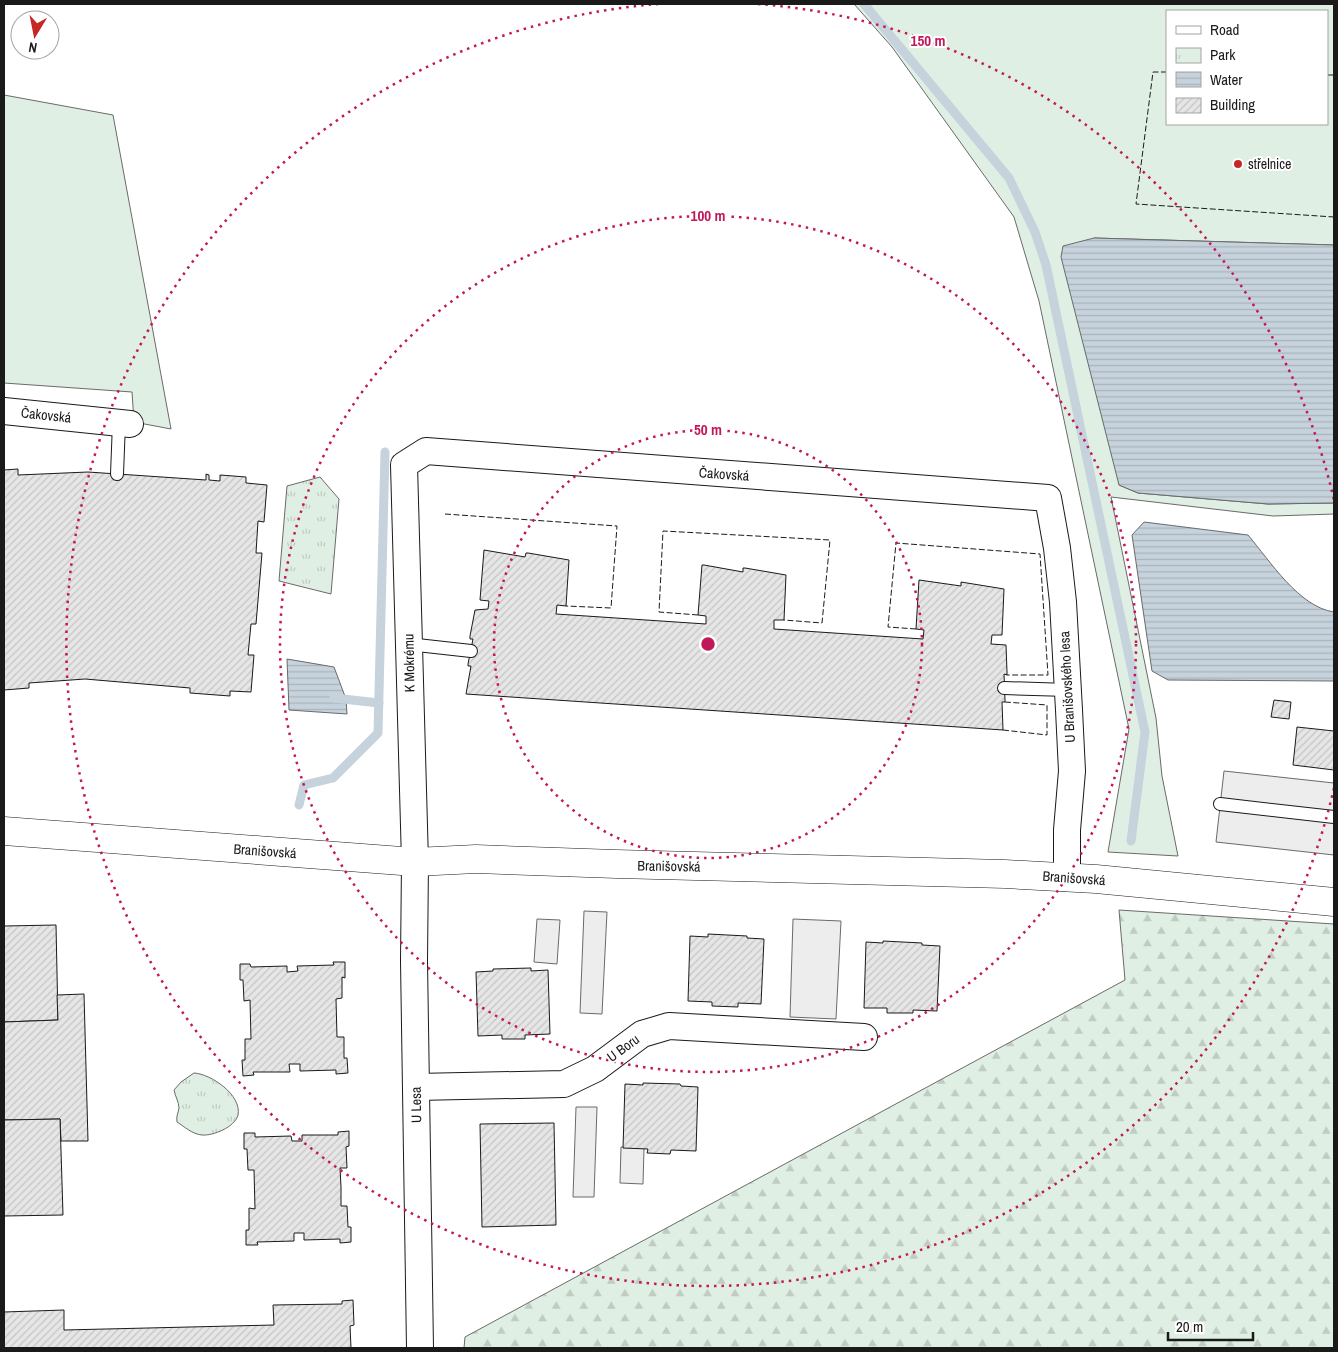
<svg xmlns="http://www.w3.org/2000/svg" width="1338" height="1352" viewBox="0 0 1338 1352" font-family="'Archivo Narrow',sans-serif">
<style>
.grass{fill:#e0efe3;stroke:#6a6a6a;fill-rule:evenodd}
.forest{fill:url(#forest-firs);stroke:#6a6a6a}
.park{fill:url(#park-tufts);stroke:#6a6a6a}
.parking{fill:#ededed;stroke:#6a6a6a}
.water{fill:url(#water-rules);stroke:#6a6a6a}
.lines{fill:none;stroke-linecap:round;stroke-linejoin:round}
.stream{stroke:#c6d2dc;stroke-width:9}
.building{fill:url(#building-hatch);stroke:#1a1a1a}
.service-casing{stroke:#1a1a1a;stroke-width:14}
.minor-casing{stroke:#1a1a1a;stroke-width:28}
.tertiary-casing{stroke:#1a1a1a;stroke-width:29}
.service{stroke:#fff;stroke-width:12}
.minor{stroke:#fff;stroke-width:26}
.tertiary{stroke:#fff;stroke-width:28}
.fence{stroke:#1a1a1a;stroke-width:1;stroke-dasharray:6 2.5;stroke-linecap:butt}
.ring{fill:none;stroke:#c2185b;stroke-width:2.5;stroke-dasharray:2.5 5}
.poi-dot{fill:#c62828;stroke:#fff;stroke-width:2}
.labels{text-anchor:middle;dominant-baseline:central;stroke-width:4;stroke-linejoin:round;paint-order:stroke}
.poi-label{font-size:14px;fill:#1a1a1a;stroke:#fff;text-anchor:start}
.street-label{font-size:14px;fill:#1a1a1a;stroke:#fff}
.centre{fill:#c2185b;stroke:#fff;stroke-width:2.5}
.ring-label{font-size:15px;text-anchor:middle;font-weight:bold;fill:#c2185b;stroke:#fff;stroke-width:4;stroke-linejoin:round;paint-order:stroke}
</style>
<defs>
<pattern id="forest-firs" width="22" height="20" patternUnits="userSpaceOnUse" patternTransform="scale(1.25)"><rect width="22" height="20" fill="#e0efe3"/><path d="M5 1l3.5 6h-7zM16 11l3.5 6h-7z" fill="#c0ccc2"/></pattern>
<pattern id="park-tufts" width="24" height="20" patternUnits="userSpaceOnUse" patternTransform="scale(1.25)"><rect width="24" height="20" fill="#e0efe3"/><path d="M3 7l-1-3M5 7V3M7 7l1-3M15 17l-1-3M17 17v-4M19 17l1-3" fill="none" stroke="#c0ccc2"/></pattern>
<pattern id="water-rules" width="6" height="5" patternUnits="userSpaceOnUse" patternTransform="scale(1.25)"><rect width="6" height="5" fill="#c6d2dc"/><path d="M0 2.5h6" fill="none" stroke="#aab4bc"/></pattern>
<pattern id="building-hatch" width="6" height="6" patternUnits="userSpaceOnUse" patternTransform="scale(1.25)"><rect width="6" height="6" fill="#e6e6e6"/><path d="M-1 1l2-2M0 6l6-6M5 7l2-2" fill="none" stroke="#c5c5c5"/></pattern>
</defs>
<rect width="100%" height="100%" fill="#fff"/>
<!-- grass -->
<g class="grass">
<path d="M854 4H1334V245L1094 238 1119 485 1138 493 1268 504 1334 503V514L1273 516 1111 497 1156 718 1162 776 1178 856 1108 852 1129 729 1039 301 1014 217 892 47ZM1167 11H1327V124H1167Z"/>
<polygon points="4,95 113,115 171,429 134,422 132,392 4,383"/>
</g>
<!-- forest -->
<polygon class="forest" points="1119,910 1334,924 1334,1348 464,1348 465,1337 1125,980"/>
<!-- park -->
<g class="park">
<polygon points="320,477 339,499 331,594 279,581 287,486"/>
<path d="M194 1073C211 1074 242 1095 238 1115 235 1127 213 1136 202 1135 192 1134 185 1127 177 1122 176 1116 178 1114 179 1108 179 1102 175 1096 174 1090L181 1082Z"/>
</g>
<!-- parking -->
<g class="parking">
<polygon points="1224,771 1334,783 1334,855 1216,842"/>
<polygon points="584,911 607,912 602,1014 580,1013"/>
<polygon points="537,919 560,920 557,964 534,962"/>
<polygon points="793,919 841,921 836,1019 790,1017"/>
<polygon points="576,1107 597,1107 594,1197 573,1197"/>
<polygon points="621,1147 644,1148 643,1184 620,1183"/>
</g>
<!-- water -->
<g class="water">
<polygon points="1094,238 1334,245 1334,503 1268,504 1138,493 1119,485 1061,257 1063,246"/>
<path d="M1144 522 1248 535C1270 561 1299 607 1334 612V681L1168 680 1152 671 1132 535Z"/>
<polygon points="287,659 334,667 346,699 347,714 289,710"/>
</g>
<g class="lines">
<!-- stream -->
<g class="stream">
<polyline points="864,4 1009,178 1035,232 1046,265 1145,732 1131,841"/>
<polyline points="334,698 379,703"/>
<polyline points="299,805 304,785 333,778 378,733 385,452"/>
</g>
</g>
<!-- building -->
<g class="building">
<polygon points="18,469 18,475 88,472 206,480 206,474 209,475 209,480 220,481 220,475 246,477 246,483 267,485 264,522 258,521 256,553 262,553 256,624 251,624 248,655 254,655 251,692 230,691 230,696 190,693 190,688 85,679 29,683 29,688 4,690 4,470"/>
<polygon points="484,550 525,557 526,553 528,553 569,560 566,606 557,605 556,614 706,624 706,616 698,615 702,565 704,565 743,572 743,568 745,568 786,575 784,620 774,620 774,629 923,639 924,630 916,629 919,580 961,586 961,582 1004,589 1002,635 992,635 991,644 1006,645 1007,672 1007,675 1004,674 1005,700 1005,702 1002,702 1003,730 466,694 471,666 468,666 468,664 473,639 470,639 470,636 475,610 488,609 489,601 480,600"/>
<polygon points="1274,700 1291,702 1289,719 1271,717"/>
<polygon points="1297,727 1334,731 1334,770 1293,765"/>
<polygon points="56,925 58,1020 4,1022 4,926"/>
<polygon points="708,934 747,936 747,938 764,939 761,1004 738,1003 738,1007 712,1006 712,1002 688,1001 690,936 708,937"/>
<polygon points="883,941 922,943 922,945 940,946 937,1011 913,1010 913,1013 887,1013 887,1008 864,1008 866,942 883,943"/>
<polygon points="333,962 345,962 345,978 342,977 342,998 336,999 337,1037 344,1037 344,1058 347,1058 348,1073 336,1074 336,1070 300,1071 300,1064 289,1064 290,1072 253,1072 254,1075 243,1076 242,1060 245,1060 245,1039 251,1039 250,1000 244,1001 243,980 240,980 240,964 250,964 251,967 287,966 287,972 298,971 297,966 334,965"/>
<polygon points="531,968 531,971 548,970 550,1034 525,1035 525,1039 502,1039 502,1035 478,1036 476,972 493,971 493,969"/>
<polygon points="84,994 88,1141 61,1141 60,1119 4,1120 4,1022 58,1020 57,995"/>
<polygon points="643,1083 680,1084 681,1086 698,1087 696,1151 671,1150 670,1154 647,1153 648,1149 623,1148 625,1084 643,1085"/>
<polygon points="60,1119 63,1215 4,1216 4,1120"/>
<polygon points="554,1123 556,1225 482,1227 480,1124"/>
<polygon points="349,1131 349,1146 346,1147 347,1168 340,1168 341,1187 341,1206 347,1206 348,1227 351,1227 351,1242 340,1243 340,1239 304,1240 304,1233 294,1233 294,1241 257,1242 258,1245 246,1245 246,1230 249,1230 249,1208 255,1209 254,1170 248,1170 247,1149 244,1149 244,1133 255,1133 255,1137 291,1136 292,1141 302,1141 302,1135 338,1135 338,1132"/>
<polygon points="353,1300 354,1325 350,1326 351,1348 4,1348 4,1312 64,1310 64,1330 274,1325 273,1305 342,1304 342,1301"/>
</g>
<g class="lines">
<defs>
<g id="service">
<polyline points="117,474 119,423"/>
<polyline points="408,644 471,651"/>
<polyline points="1004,688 1068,690"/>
<polyline points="1220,804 1334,817"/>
</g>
<g id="minor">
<polyline points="4,411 130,424"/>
<polyline points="416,1087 564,1084 595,1069 642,1034 669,1026 864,1037"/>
<polyline points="420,1348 414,961 415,862 404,465 426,451 1048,498 1057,548 1063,602 1069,710 1072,771 1067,830 1067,878"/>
</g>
<polyline id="tertiary" points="4,831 415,862 476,859 616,864 1005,874 1096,879 1334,902"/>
</defs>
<!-- service casing -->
<use href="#service" class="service-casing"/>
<!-- minor casing -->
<use href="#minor" class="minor-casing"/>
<!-- tertiary casing -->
<use href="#tertiary" class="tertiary-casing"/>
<!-- service -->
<use href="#service" class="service"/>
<!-- minor -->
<use href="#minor" class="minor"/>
<!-- tertiary -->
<use href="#tertiary" class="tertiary"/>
<!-- fence -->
<g class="fence">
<polyline points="1167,72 1153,72 1136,204 1334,217"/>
<polyline points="1327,75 1334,75"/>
<polyline points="445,514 617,526 611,608 566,606"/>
<polyline points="698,615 659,612 663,531 830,540 822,623 784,620"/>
<polyline points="916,629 888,627 896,543 1040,554 1048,675 1007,675"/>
<polyline points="1003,730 1047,735 1047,705 1005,702"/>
</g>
</g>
<!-- distance rings -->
<g class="ring">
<circle cx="708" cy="644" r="214"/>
<circle cx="708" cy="644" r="428"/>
<path d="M1334 788A642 642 0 1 1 658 4M758 4A642 642 0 0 1 1334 500"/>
</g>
<!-- markers -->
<circle class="poi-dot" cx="1238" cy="164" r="5"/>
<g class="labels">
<!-- poi labels -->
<g class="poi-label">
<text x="1248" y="164">střelnice</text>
</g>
<!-- street labels -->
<g class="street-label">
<text transform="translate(46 415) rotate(6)">Čakovská</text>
<text transform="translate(724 474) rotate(4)">Čakovská</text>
<text transform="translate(409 663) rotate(-91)">K Mokrému</text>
<text transform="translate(1067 687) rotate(-93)">U Branišovského lesa</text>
<text transform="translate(265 851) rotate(4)">Branišovská</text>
<text transform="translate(669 866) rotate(1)">Branišovská</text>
<text transform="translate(1074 878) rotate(4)">Branišovská</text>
<text transform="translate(623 1048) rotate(-36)">U Boru</text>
<text transform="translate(416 1105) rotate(-91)">U Lesa</text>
</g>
</g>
<circle cx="708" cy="644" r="8" class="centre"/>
<g class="ring-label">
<text x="928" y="46">150 m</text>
<text x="708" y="221">100 m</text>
<text x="708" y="435">50 m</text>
</g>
<!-- border -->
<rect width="1338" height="1352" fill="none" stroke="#1a1a1a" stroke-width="10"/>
<!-- legend -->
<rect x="1166" y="10" width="162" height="115" fill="#ffffff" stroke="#a3a3a3"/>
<rect x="1176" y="26" width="25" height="8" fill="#ffffff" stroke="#a3a3a3"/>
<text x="1210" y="35" font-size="15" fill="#1a1a1a">Road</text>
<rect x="1176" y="48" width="25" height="15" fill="url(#park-tufts)" stroke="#a3a3a3"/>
<text x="1210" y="60" font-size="15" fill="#1a1a1a">Park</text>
<rect x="1176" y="72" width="25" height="15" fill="url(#water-rules)" stroke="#a3a3a3"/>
<text x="1210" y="85" font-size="15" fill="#1a1a1a">Water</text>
<rect x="1176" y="98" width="25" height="15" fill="url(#building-hatch)" stroke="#a3a3a3"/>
<text x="1210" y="110" font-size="15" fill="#1a1a1a">Building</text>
<!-- north arrow -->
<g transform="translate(35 35) rotate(190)"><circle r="24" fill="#ffffff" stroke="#a3a3a3"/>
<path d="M0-4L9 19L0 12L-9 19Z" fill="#c62828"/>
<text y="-8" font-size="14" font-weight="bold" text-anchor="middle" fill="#1a1a1a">N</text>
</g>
<!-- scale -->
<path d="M1168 1332v8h85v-8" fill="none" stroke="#1a1a1a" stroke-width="2.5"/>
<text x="1176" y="1332" font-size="15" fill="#1a1a1a" stroke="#ffffff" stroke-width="4" paint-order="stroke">20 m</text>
</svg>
